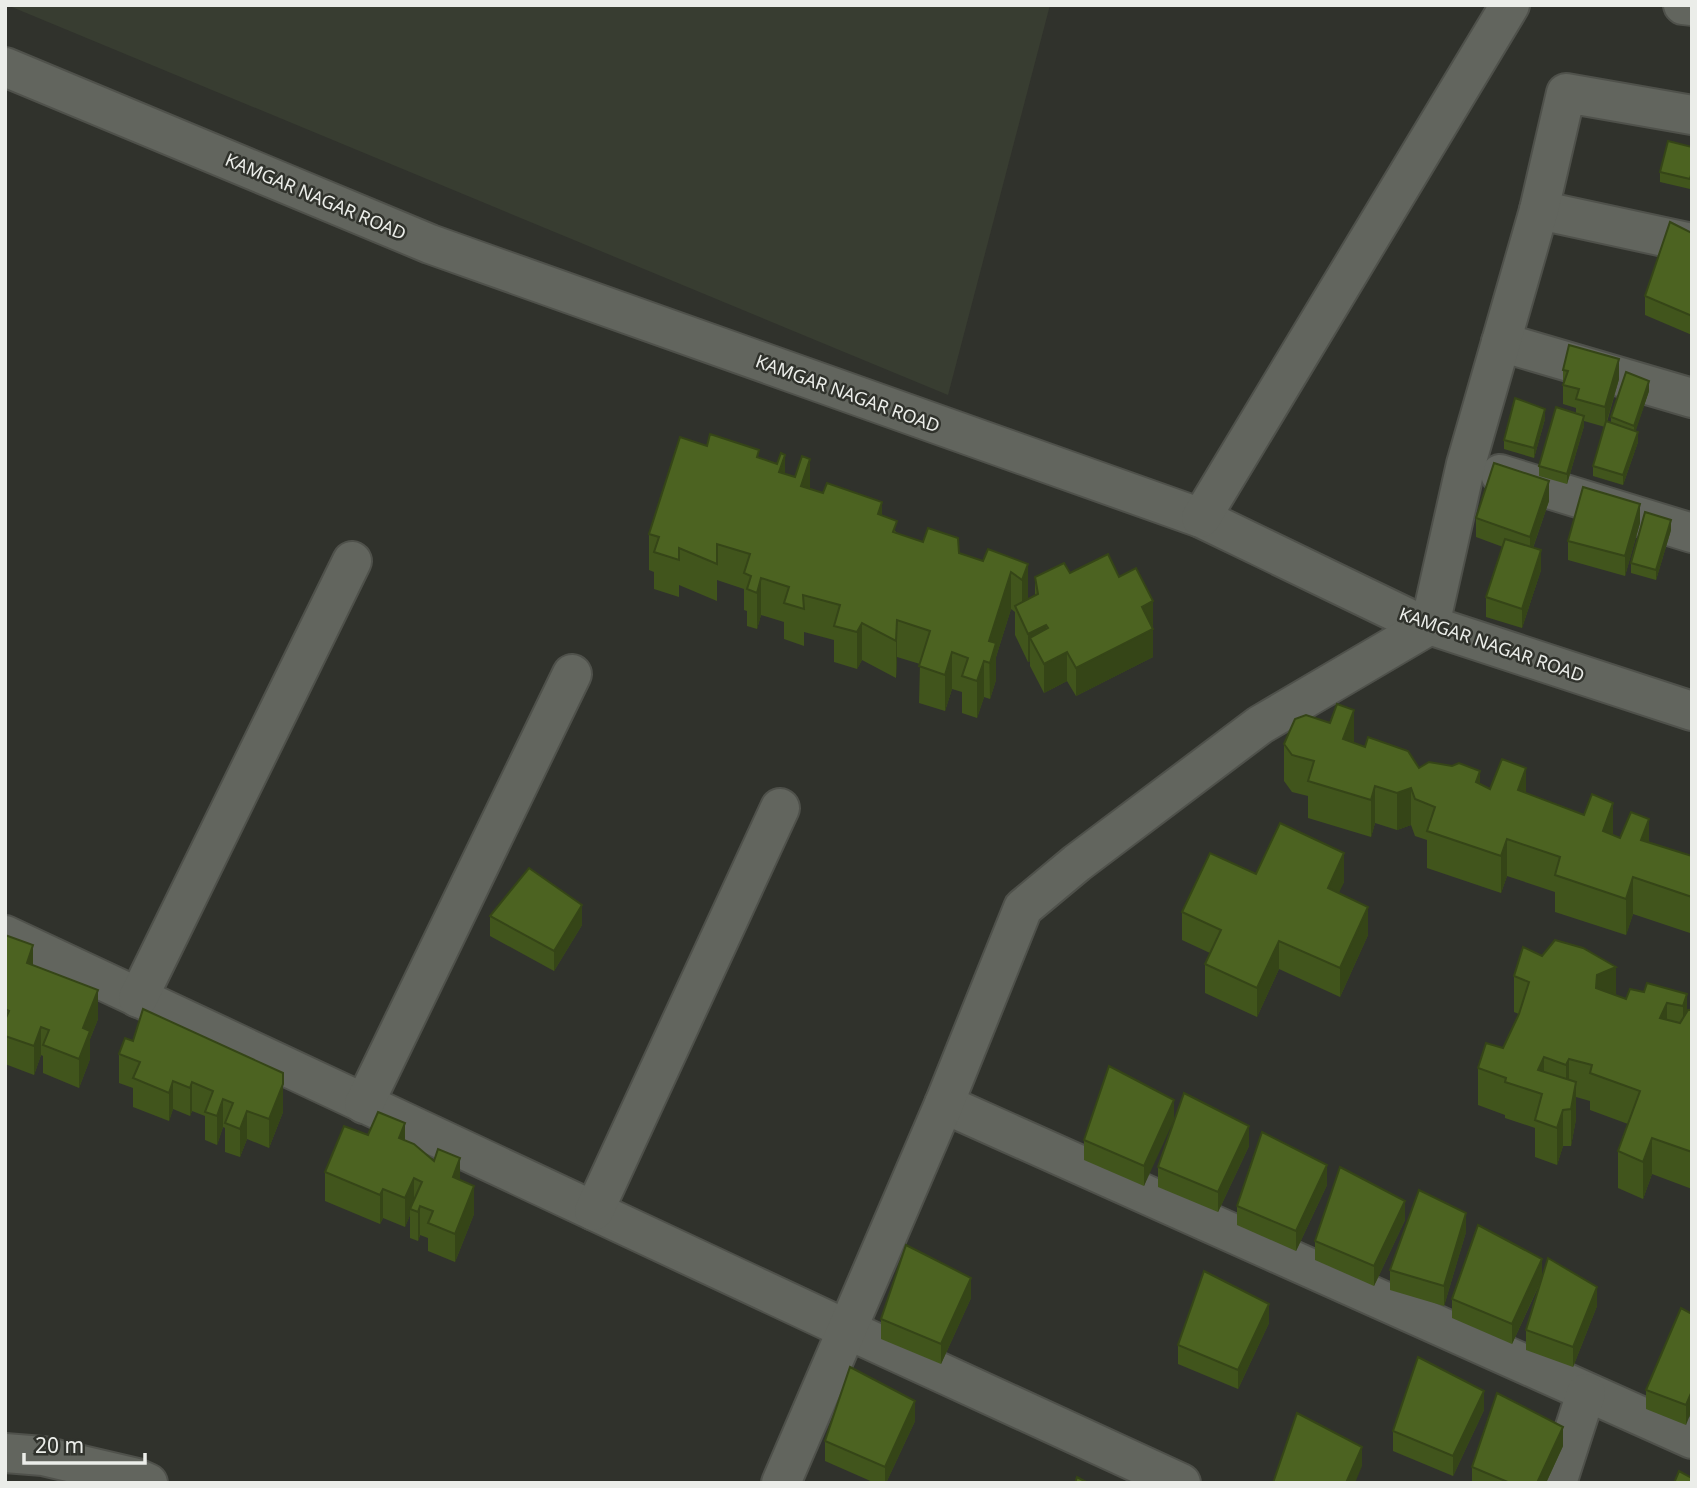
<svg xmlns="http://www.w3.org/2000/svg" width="1697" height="1488" viewBox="0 0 1697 1488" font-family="'Noto Sans',sans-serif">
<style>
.built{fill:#383d31}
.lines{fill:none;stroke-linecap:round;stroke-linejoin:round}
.minor-casing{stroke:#4f514b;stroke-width:42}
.minor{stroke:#62655e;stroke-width:38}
.wall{fill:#41551c}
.shaded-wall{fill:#354517}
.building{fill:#4c6321;stroke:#354517;stroke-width:2}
.labels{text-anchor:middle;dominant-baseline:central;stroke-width:5;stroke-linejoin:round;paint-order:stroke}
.street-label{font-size:18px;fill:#ebede9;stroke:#30322c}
</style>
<rect width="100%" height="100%" fill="#30322c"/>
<!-- built -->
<polygon class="built" points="7,5 1050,5 948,395"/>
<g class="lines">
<defs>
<g id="minor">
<polyline points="1683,5 1692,6"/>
<polyline points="5,67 430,244 1201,518 1408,618 1692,711"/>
<polyline points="1539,210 1692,243"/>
<polyline points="1501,342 1692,398"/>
<polyline points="1500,474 1692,533"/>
<polyline points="1201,518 1510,5"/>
<polyline points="5,935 846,1329 1181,1483"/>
<polyline points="138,998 352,561"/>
<polyline points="364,1104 572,674"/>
<polyline points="944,1104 1692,1439"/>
<polyline points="594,1211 780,808"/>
<polyline points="5,1453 43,1456 137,1478 148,1483"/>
<polyline points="781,1483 944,1104 1023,908 1077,863 1260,725 1430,625 1466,464 1539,210 1566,93 1692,115"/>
<polyline points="1557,1483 1586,1393"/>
</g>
</defs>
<!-- minor casing -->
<use href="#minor" class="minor-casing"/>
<!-- minor -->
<use href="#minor" class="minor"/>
</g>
<!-- wall -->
<g class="wall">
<polygon points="1692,147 1690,189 1660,182 1660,172"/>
<polygon points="1692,233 1692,335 1645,315 1645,296"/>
<polygon points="1563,370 1619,379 1607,422 1611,423 1611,417 1649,391 1635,432 1638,442 1623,485 1593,476 1593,466 1605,427 1584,421 1584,426 1567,484 1539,476 1539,466 1576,413 1576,408 1563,404"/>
<polygon points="1545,419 1534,458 1504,449 1504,440"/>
<polygon points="707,446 759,458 810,489 882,516 897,533 983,561 1028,564 1028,600 1035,596 1035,577 1070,573 1119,577 1153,601 1153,657 1076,696 1067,681 1044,693 1030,666 1030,661 1028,662 1015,635 1015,612 1011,609 996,657 996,680 990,699 984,697 977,718 962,713 962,692 952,689 945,711 919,703 920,664 897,657 896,678 862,660 857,669 834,662 834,640 804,632 804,646 784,639 784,622 761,615 757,629 747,626 747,611 744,610 744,589 717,580 717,601 679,585 679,597 654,589 654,572 649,570 649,534"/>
<polygon points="1549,501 1533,548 1541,570 1522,628 1486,617 1486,597 1503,547 1476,537 1476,518"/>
<polygon points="1640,523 1625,576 1568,560 1568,541"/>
<polygon points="1671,530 1656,580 1631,573 1631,563"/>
<polygon points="1330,723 1354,743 1419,768 1480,784 1490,789 1526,793 1620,838 1649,842 1692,856 1692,952 1690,951 1690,933 1633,914 1626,935 1555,912 1555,892 1507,876 1501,893 1427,868 1427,840 1415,836 1411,825 1397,830 1375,823 1371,837 1308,818 1308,796 1292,792 1284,781 1284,744"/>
<polygon points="1256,874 1344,882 1338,893 1368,935 1340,997 1279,969 1257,1017 1205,993 1205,964 1210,953 1182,940 1182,912"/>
<polygon points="490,916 582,925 554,971 490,936"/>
<polygon points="5,935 33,966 98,1019 90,1039 90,1059 79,1088 43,1073 43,1056 41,1055 34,1075 5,1064"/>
<polygon points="1514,976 1616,996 1626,999 1644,992 1687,994 1687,1012 1692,1010 1692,1189 1652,1174 1643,1199 1618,1188 1618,1151 1628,1124 1590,1110 1590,1101 1576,1097 1576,1119 1571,1146 1563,1146 1557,1165 1535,1157 1535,1128 1505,1118 1505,1115 1478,1105 1478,1068 1503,1048 1519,1014 1514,1012"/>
<polygon points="119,1054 283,1112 269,1148 247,1139 240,1157 225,1152 225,1128 223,1127 217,1145 205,1140 205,1116 192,1111 190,1116 173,1109 169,1121 133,1107 133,1088 119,1083"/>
<polygon points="1174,1100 1144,1186 1084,1160 1084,1140"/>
<polygon points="368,1135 405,1140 460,1180 474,1214 455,1262 428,1251 428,1238 420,1235 418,1241 410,1238 410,1215 405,1227 383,1218 380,1224 325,1201 325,1172"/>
<polygon points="1249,1146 1218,1212 1158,1187 1158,1167"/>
<polygon points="1327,1185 1296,1251 1237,1225 1237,1206"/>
<polygon points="1405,1220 1374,1286 1315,1260 1315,1241"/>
<polygon points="1466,1232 1444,1306 1390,1290 1390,1270"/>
<polygon points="1542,1277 1597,1306 1573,1367 1526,1350 1526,1330 1542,1279 1512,1344 1452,1318 1452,1299"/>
<polygon points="971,1298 941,1364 881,1339 881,1319"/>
<polygon points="1692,1314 1686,1425 1646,1409 1646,1390"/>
<polygon points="1269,1323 1238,1389 1178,1364 1178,1345"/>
<polygon points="1484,1410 1453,1476 1393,1451 1393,1431"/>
<polygon points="915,1421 886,1483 875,1483 825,1461 825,1441"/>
<polygon points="1563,1446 1546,1483 1472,1483 1472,1467"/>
</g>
<!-- shaded-wall -->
<g class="shaded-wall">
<polygon points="1692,171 1692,181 1690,189 1690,179"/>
<polygon points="1619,359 1619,379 1605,427 1605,407"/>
<polygon points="1649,381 1649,391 1634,436 1634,426"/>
<polygon points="1545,409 1545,419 1534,458 1534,448"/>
<polygon points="1584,416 1584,426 1567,484 1567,474"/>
<polygon points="1638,432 1638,442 1623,485 1623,475"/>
<polygon points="785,455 785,491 779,472"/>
<polygon points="810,459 810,496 801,486"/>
<polygon points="1549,481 1549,501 1530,556 1530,537"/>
<polygon points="882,502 882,539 878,514"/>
<polygon points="1640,504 1640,523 1625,576 1625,556"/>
<polygon points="1671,520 1671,530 1656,580 1656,570"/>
<polygon points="1541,550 1541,570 1522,628 1522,609"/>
<polygon points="1028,564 1028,600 1022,617 1022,580"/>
<polygon points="1011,572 1011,609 996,657 996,680 990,699 989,641"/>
<polygon points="761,578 761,615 757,629 757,593"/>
<polygon points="1153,601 1153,657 1076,696 1076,668 1142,607"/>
<polygon points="897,620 897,657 896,678 896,641"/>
<polygon points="862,623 862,660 857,669 857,632"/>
<polygon points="1046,625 1046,653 1030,638 1030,661 1028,662 1028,634"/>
<polygon points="952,652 952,689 945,711 945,675"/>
<polygon points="1067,652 1067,681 1044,693 1044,664"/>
<polygon points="984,661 984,697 977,718 977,681"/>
<polygon points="1354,710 1354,746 1343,739"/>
<polygon points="1526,768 1526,805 1518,790"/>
<polygon points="1480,771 1480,808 1476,782"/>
<polygon points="1375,786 1375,823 1371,837 1371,800"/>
<polygon points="1411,788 1411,825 1397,830 1397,793"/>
<polygon points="1613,803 1613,839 1603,831"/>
<polygon points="1649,819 1649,856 1641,840"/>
<polygon points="1507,839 1507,876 1501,893 1501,856"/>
<polygon points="1344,853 1344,882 1328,917 1328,888"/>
<polygon points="1633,877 1633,914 1626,935 1626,899"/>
<polygon points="582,905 582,925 554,971 554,951"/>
<polygon points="1368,907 1368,935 1340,997 1340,968"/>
<polygon points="1279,941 1279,969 1257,1017 1257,988"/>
<polygon points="33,945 33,974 27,963"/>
<polygon points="1616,967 1616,1003 1596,988 1597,975"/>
<polygon points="98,990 98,1019 90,1039 90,1059 79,1088 79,1059 83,1028"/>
<polygon points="1687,994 1687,1030 1683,1042 1683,1006"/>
<polygon points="1667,1003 1667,1039 1660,1018"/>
<polygon points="41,1027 41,1055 34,1075 34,1046"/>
<polygon points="1544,1057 1544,1094 1538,1070"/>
<polygon points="1569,1059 1569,1096 1566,1102 1566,1065"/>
<polygon points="173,1081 173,1109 169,1121 169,1093"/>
<polygon points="192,1082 192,1111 190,1116 190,1088"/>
<polygon points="1576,1082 1576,1119 1571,1146 1571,1109"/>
<polygon points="283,1084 283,1112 269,1148 269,1119"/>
<polygon points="223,1099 223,1127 217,1145 217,1116"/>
<polygon points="1174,1100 1174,1120 1144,1186 1144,1166"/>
<polygon points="1563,1110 1563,1146 1557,1165 1557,1128"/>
<polygon points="247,1111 247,1139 240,1157 240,1129"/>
<polygon points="405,1123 405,1152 399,1138"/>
<polygon points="1249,1126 1249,1146 1218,1212 1218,1192"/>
<polygon points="1652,1138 1652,1174 1643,1199 1643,1162"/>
<polygon points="460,1158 460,1186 453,1177"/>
<polygon points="1327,1165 1327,1185 1296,1251 1296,1231"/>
<polygon points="414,1178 414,1206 410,1209 410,1215 405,1227 405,1198"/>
<polygon points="474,1186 474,1214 455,1262 455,1234"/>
<polygon points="383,1189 383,1218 380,1224 380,1195"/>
<polygon points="1405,1201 1405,1220 1374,1286 1374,1266"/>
<polygon points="420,1206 420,1235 418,1241 418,1212"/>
<polygon points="1466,1213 1466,1232 1444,1306 1444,1286"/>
<polygon points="1542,1259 1542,1278 1512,1344 1512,1324"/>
<polygon points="971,1278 971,1298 941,1364 941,1344"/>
<polygon points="1597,1287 1597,1306 1573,1367 1573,1347"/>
<polygon points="1269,1304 1269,1323 1238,1389 1238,1370"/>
<polygon points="1484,1391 1484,1410 1453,1476 1453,1456"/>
<polygon points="1692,1391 1692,1410 1686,1425 1686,1405"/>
<polygon points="915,1401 915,1421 886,1483 885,1483 885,1467"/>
<polygon points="1563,1427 1563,1446 1546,1483 1537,1483"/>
<polygon points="1362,1447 1362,1466 1355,1483 1346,1483"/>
</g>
<!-- building -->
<g class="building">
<polygon points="1668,141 1692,147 1692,171 1690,179 1660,172"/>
<polygon points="1670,222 1692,233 1692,316 1645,296"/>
<polygon points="1569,345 1619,359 1605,407 1576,399 1579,389 1563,385 1568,371 1563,370"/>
<polygon points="1626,372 1649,381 1634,426 1611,417"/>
<polygon points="1515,398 1545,409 1534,448 1504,440"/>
<polygon points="1556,407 1584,416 1567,474 1539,466"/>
<polygon points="1606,421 1638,432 1623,475 1593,466"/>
<polygon points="710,434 759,450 757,457 777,464 781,453 785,455 779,472 795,477 802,456 810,459 801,486 823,493 827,483 882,502 878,514 897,521 893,532 923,542 928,528 958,538 959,553 983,561 988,549 1028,564 1022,580 1011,572 989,641 996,643 990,663 984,661 977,681 962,676 968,658 952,652 945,675 919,666 930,631 897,620 896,641 862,623 857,632 834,626 840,605 803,595 804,609 784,603 789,587 761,578 757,593 747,589 751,576 744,573 750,554 717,544 717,564 679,548 679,560 654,552 659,537 649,534 680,437 707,446"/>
<polygon points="1494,463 1549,481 1530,537 1476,518"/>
<polygon points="1583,487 1640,504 1625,556 1568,541"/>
<polygon points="1645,512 1671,520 1656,570 1631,563"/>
<polygon points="1505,539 1541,550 1522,609 1486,597"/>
<polygon points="1108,554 1119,577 1136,568 1153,601 1142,607 1153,629 1076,668 1067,652 1044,664 1030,638 1048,628 1046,625 1028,634 1015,606 1038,594 1035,577 1064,563 1070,573"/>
<polygon points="1337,704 1354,710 1343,739 1365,747 1368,737 1408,751 1419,768 1429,762 1452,766 1459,763 1480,771 1476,782 1490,789 1502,759 1526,768 1518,790 1584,815 1592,794 1613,803 1603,831 1620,838 1631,812 1649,819 1641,840 1692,856 1692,897 1633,877 1626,899 1555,875 1560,857 1507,839 1501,856 1427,831 1435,807 1415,799 1411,788 1397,793 1375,786 1371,800 1308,781 1314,761 1292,755 1284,744 1295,719 1306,715 1330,723"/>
<polygon points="1280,823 1344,853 1328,888 1368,907 1340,968 1279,941 1257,988 1205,964 1221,930 1182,912 1210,853 1256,874"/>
<polygon points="529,868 582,905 554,951 490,916"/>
<polygon points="5,935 33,945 27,963 98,990 83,1028 90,1031 79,1059 43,1045 49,1030 41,1027 34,1046 5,1036 5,1020 9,1011 5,1009"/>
<polygon points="1555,940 1583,948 1616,967 1597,975 1596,988 1626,999 1630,989 1644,992 1647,983 1687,994 1683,1006 1667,1003 1660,1018 1680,1023 1688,1010 1692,1010 1692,1152 1652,1138 1643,1162 1618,1151 1640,1091 1590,1073 1592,1065 1569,1059 1566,1065 1544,1057 1538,1070 1576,1082 1571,1109 1563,1110 1557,1128 1535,1120 1542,1094 1505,1082 1506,1078 1478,1068 1486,1043 1503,1048 1519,1014 1529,982 1514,976 1523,947 1542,956"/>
<polygon points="143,1009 283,1073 283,1084 269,1119 247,1111 240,1129 225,1123 233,1103 223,1099 217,1116 205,1112 213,1091 192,1082 190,1088 173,1081 169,1093 133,1078 140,1062 119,1054 125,1038 133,1041"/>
<polygon points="1109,1066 1174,1100 1144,1166 1084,1140"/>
<polygon points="1184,1093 1249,1126 1218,1192 1158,1167"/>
<polygon points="378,1112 405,1123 399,1138 414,1144 434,1161 438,1149 460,1158 453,1177 474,1186 455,1234 428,1223 433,1211 420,1206 418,1212 410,1209 422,1182 414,1178 405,1198 383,1189 380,1195 325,1172 344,1126 368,1135"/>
<polygon points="1262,1132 1327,1165 1296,1231 1237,1206"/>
<polygon points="1340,1167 1405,1201 1374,1266 1315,1241"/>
<polygon points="1419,1190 1466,1213 1444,1286 1390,1270"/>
<polygon points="1478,1225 1542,1259 1512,1324 1452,1299"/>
<polygon points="906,1245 971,1278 941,1344 881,1319"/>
<polygon points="1548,1258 1597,1287 1573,1347 1526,1330"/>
<polygon points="1204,1271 1269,1304 1238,1370 1178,1345"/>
<polygon points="1681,1308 1692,1314 1692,1391 1686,1405 1646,1390"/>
<polygon points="1418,1357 1484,1391 1453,1456 1393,1431"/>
<polygon points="850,1367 915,1401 885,1467 825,1441"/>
<polygon points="1497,1393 1563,1427 1537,1483 1510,1483 1472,1467"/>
<polygon points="1297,1413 1362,1447 1346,1483 1273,1483"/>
<polygon points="1679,1471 1692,1478 1692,1483 1674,1483"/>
<polygon points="1077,1477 1088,1483 1075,1483"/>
</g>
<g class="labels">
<!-- street labels -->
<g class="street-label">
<text transform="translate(316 196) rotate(23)">KAMGAR NAGAR ROAD</text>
<text transform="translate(848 393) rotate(20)">KAMGAR NAGAR ROAD</text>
<text transform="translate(1492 644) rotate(19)">KAMGAR NAGAR ROAD</text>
</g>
</g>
<!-- border -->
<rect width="1697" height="1488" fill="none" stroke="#ebede9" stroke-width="14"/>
<!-- scale -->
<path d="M24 1453v10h121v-10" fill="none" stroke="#ebede9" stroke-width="3.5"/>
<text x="35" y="1453" font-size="21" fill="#ebede9" stroke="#30322c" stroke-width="5" paint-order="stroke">20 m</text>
</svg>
